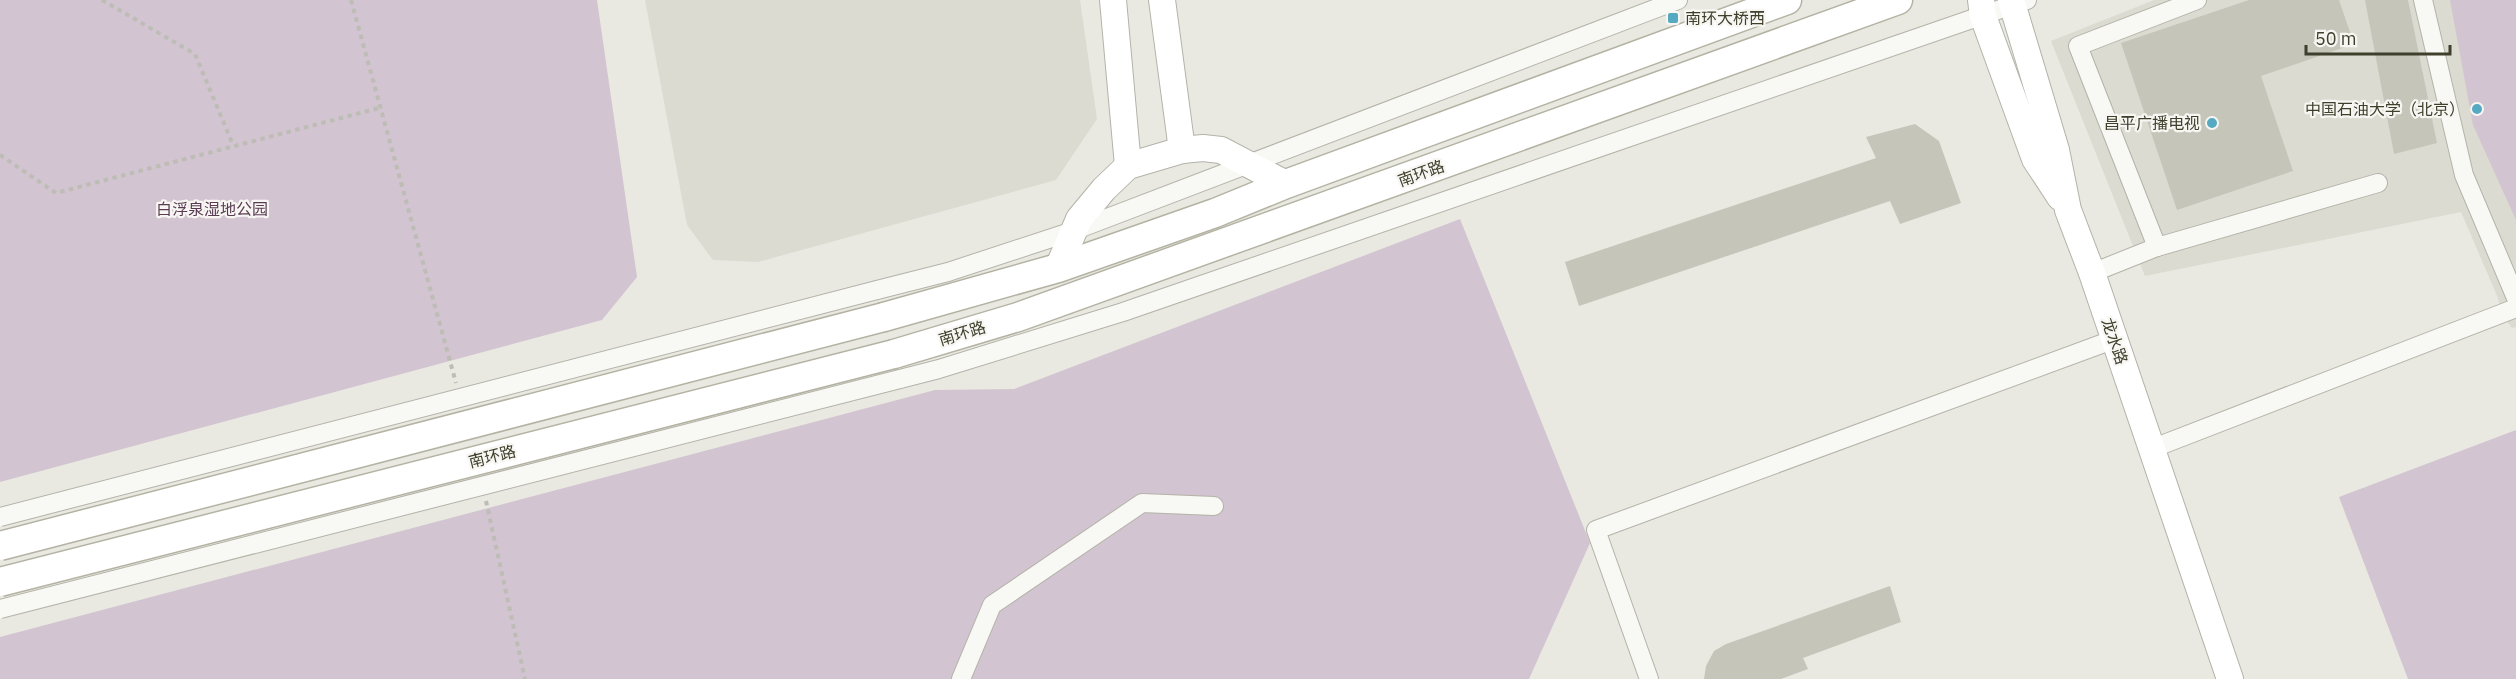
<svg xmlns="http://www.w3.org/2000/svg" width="2516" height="679" viewBox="0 0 2516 679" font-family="'IBM Plex Sans','Noto Sans SC',sans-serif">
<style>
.built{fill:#dbdbd1}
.green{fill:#d2c4d0}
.building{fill:#c5c5ba}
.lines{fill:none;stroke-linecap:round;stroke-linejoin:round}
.street-casing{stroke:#b3b3a8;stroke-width:20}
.secondary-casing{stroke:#b3b3a8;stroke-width:28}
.primary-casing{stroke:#b4b3a3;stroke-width:31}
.path{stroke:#bdbdb5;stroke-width:4;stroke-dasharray:4.5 4.5;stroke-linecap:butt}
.street{stroke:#f8f8f5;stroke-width:18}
.secondary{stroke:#fff;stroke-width:26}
.primary{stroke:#fff;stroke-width:28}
.street-bridge-casing{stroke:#b3b3a8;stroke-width:20;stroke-linecap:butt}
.primary-bridge-casing{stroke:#b4b3a3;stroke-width:31;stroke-linecap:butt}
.street-bridge{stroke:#f8f8f5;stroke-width:18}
.primary-bridge{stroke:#fff;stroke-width:28}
.poi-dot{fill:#55a9c1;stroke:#f7f6f2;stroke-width:2}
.labels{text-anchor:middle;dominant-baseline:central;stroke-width:4.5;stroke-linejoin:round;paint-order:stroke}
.poi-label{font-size:16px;fill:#3f3f2c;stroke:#f7f6f2;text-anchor:end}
.street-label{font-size:16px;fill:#3f3f2c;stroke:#f7f6f2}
.park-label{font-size:16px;fill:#5a3b54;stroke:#f7f6f2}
</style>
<rect width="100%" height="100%" fill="#e9e9e2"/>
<!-- built -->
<g class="built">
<polygon points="645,0 1080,0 1097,119 1056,180 758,262 713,260 687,225"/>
<polygon points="2154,0 2516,0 2516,327 2512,328 2501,314 2498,298 2461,212 2145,276 2051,41"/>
</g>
<!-- green -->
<g class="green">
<polygon points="0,0 597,0 637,277 602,320 0,482"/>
<polygon points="2450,0 2516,0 2516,220 2473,125"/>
<polygon points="1460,219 1590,543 1529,679 0,679 0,637 935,390 1014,389"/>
<polygon points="2516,430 2516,679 2408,679 2339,497"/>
</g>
<!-- building -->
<g class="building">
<polygon points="2249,0 2339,0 2354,44 2261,76 2293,171 2177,210 2121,43"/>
<polygon points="2365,0 2408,0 2437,143 2394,154"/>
<polygon points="1915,124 1939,141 1961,203 1900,224 1890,201 1579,306 1565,262 1876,158 1866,137"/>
<polygon points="1890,586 1901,622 1803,658 1808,669 1781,679 1704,679 1706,666 1714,651 1726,644"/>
</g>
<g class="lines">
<defs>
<g id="street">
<polyline points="2423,0 2464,175 2516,298"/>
<polyline points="2157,247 2078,46 2197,0"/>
<polyline points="2092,273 2157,247 2378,183"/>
<polyline points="877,290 948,272 1073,231 1678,0"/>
<polyline points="900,379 939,369 1123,312 2027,0"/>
<polyline points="2151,449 2516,308"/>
<polyline points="961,679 992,605 1142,503 1214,506"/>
<polyline points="1649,679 1596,530 2115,339"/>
</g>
<g id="secondary">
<polyline points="1113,0 1128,166"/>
<polyline points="1162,0 1182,150"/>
<polyline points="1981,0 1983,16 2035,159 2060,197"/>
<polyline points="2011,0 2056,150 2068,210 2092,273 2230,679"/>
<polyline points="1058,268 1079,219 1104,189 1128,166 1182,150 1203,148 1221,150 1286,184"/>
</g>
<g id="primary">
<polyline points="884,317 1058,268 1215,213 1286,184 1787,0"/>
<polyline points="894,354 1018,317 1898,0"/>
</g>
</defs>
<!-- street casing -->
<use href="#street" class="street-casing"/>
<!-- secondary casing -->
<use href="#secondary" class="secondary-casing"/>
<!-- primary casing -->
<use href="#primary" class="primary-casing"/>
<!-- path -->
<g class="path">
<polyline points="102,0 195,54 233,145"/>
<polyline points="351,0 456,383"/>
<polyline points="0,155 56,193 379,108"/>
<polyline points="486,501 525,679"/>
</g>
<!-- street -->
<use href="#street" class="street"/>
<!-- secondary -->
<use href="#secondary" class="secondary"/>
<!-- primary -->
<use href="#primary" class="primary"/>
<defs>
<g id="street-bridge">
<polyline points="0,517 877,290"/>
<polyline points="0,609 900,379"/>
</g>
<g id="primary-bridge">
<polyline points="0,546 884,317"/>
<polyline points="0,582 894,354"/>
</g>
</defs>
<!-- street-bridge casing -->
<use href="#street-bridge" class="street-bridge-casing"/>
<!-- primary-bridge casing -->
<use href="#primary-bridge" class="primary-bridge-casing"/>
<!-- street-bridge -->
<use href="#street-bridge" class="street-bridge"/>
<!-- primary-bridge -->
<use href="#primary-bridge" class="primary-bridge"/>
</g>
<!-- markers -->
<g class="poi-dot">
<rect x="1667" y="12" width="12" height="12" rx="3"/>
<circle cx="2477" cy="109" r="6"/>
<circle cx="2212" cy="123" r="6"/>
</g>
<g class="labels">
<!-- poi labels -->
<g class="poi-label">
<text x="1685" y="18" text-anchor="start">南环大桥西</text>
<text x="2465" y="109">中国石油大学（北京）</text>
<text x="2200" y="123">昌平广播电视</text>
</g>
<!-- street labels -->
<g class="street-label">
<text transform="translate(1421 173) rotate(-20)">南环路</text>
<text transform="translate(962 333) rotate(-17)">南环路</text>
<text transform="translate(2115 341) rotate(71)">龙水路</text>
<text transform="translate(492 456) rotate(-14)">南环路</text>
</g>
<!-- park labels -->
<g class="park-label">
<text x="212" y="209">白浮泉湿地公园</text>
</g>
</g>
<!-- scale -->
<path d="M2306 45v9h144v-9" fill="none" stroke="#3f3f2c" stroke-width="3"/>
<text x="2315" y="45" font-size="18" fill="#3f3f2c" stroke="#f7f6f2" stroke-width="4.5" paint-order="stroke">50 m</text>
</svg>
